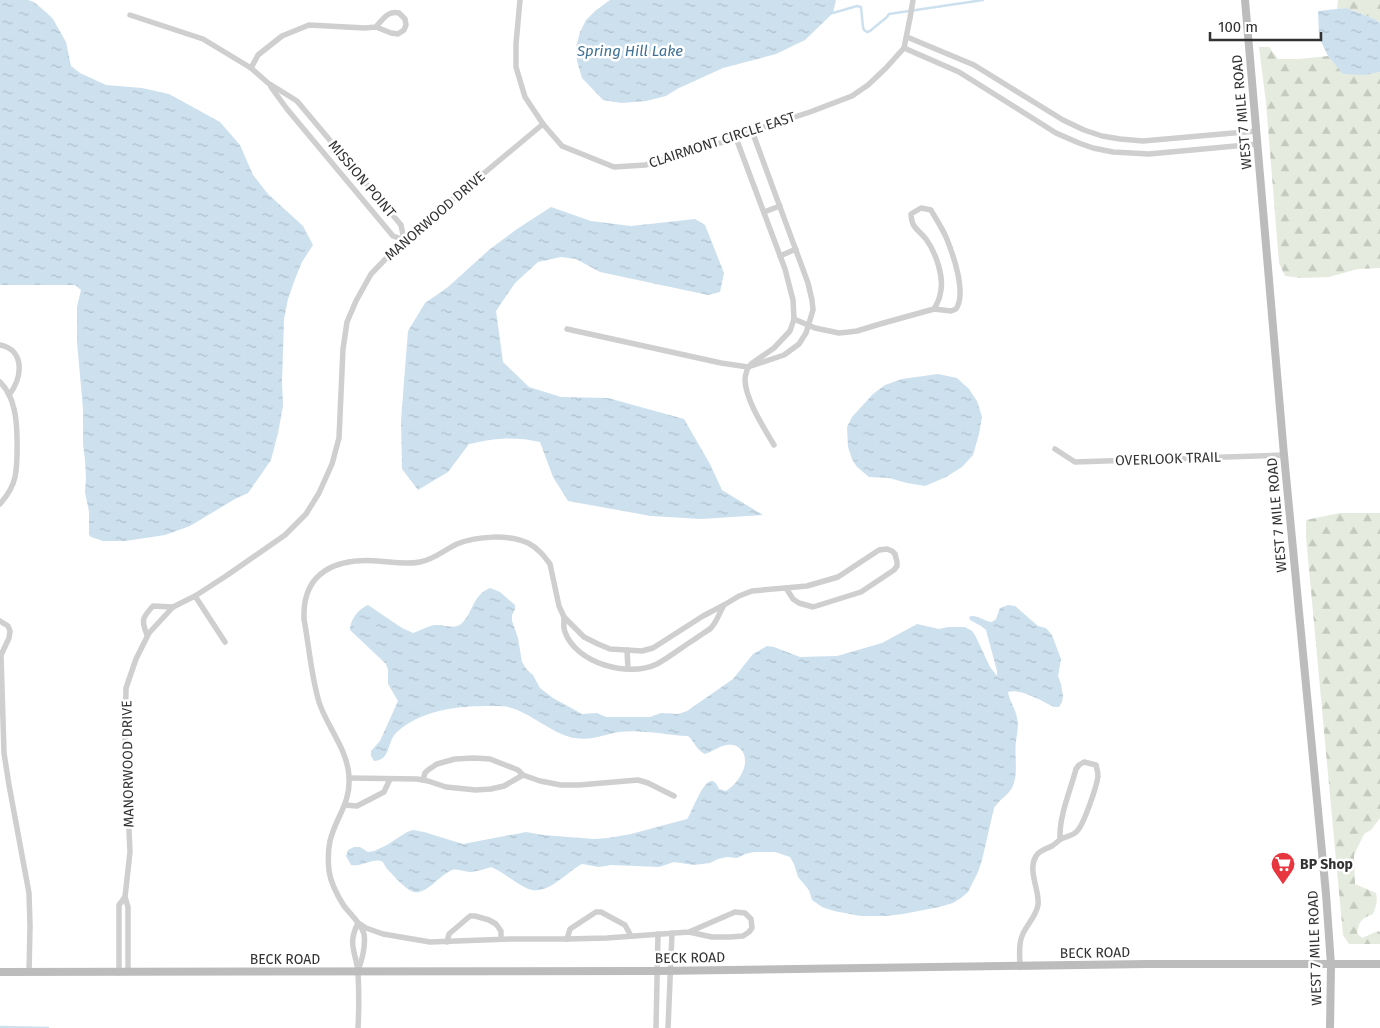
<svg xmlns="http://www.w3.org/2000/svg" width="1380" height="1028" viewBox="0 0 1380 1028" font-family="'Fira Sans',sans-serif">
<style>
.forest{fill:url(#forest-firs)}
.water{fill:url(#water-ripples)}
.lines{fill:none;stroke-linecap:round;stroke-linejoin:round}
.stream{stroke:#cde0ee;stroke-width:2.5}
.street{stroke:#cfcfcf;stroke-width:5.5}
.secondary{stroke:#bcbcbc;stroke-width:8}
.labels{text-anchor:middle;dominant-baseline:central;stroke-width:5;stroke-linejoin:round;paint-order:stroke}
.street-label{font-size:14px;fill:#323232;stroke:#fff}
.poi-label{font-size:14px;font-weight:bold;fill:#323232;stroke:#fff;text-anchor:start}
.water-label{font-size:15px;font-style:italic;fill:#3e7196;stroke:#fff}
</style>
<defs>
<pattern id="forest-firs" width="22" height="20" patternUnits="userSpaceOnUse" patternTransform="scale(1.25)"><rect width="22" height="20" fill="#e5ebde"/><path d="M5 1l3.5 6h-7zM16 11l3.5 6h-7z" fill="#c5cabf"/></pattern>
<pattern id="water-ripples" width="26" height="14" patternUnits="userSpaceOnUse" patternTransform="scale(1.25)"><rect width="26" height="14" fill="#cde0ee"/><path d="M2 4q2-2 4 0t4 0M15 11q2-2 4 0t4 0" fill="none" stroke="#b0c1cd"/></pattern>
</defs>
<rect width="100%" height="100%" fill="#fff"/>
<!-- forest -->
<g class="forest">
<polygon points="1338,0 1380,0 1380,23 1375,19 1346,8 1337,9"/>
<polygon points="1259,47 1269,47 1278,59 1300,59 1328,56 1341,71 1365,75 1380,72 1380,268 1358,269 1329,277 1301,278 1285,276 1279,263 1266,103"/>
<path d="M1340 513H1380V818L1371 830 1364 834 1354 855 1355 884 1376 893C1378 901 1376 906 1373 914 1362 918 1359 921 1357 933L1362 938 1378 931 1380 932V944H1349L1343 935 1306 537V520Z"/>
</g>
<!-- water -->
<g class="water">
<polygon points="0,0 28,0 34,2 47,13 53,19 66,42 71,66 80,73 106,85 142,88 169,94 220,122 240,145 253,175 268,194 303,226 313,245 302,262 295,279 288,299 284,319 282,382 283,406 278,433 271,460 248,493 235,499 190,526 165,535 125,541 103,541 91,537 89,535 89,512 85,492 86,478 85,460 83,444 83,409 77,342 77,307 81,290 75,285 0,285"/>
<polygon points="610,0 836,0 833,13 805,40 776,54 723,68 677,89 666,96 646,101 622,103 603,100 582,78 577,61 576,47 580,32 586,20 595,11"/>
<polygon points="1346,8 1375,19 1380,23 1380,72 1365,75 1343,74 1328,56 1319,37 1318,11"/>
<path d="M551 207 591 221 631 226 695 219 705 225 724 273 720 292 708 295 600 272 576 259 561 257 538 262 515 283 496 311 503 362 529 387 561 397 608 398 684 419 710 464 722 490 763 515 701 519 651 516 568 501 553 477 540 442C514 436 495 438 469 444L448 472 418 490 402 469 401 420 408 331 425 303 448 287 490 249 517 229Z"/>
<polygon points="938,374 957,378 969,389 977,401 982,417 979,434 973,455 962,467 946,477 925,486 907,483 889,478 869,477 857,467 852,459 848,447 847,427 852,417 873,394 885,385 902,379"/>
<path d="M490 588 500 592 515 605V609L512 615V621L518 638 522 662 527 670 533 675 540 688 553 698 582 714 597 713 606 717H650L661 713 678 714 687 711 733 679 753 654 767 646 774 647 800 657 837 656 882 643 917 624 939 629 948 627H965L972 631 975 635 990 667 997 676V671L986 630 981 626 970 620 969 617C976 613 984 622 992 622L996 619 1000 608 1008 605 1015 606 1038 626 1046 628 1052 635 1061 659 1058 676 1061 684 1063 696 1062 702 1059 707H1054C1042 701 1021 688 1008 692 1009 701 1016 709 1017 718 1019 726 1017 733 1016 741 1014 756 1019 774 1012 788 1007 796 999 800 994 808L982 860 978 872 968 892 961 898 953 903 939 907 903 914 886 916H861L834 911 822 907 812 900 809 890 798 877 794 864 790 857 775 852H754L745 854 737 858 727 857 718 859 710 863 694 865 674 862 659 867 611 865 599 867 582 864C565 873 546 898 526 888 514 882 503 872 491 867 485 869 478 871 472 872 464 873 458 867 450 871 439 876 426 895 414 892 407 891 393 875 388 870 385 867 384 862 381 861 374 858 360 867 351 865L346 856 348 850 354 847H360L368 852 374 851 387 845 407 832 413 830 424 832 463 844 526 832 543 835 594 839 608 838 631 834 687 819C692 814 708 761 719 789L726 791C732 787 739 780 742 773 749 760 744 743 727 745 719 746 712 752 705 754 696 750 695 742 688 736 665 735 642 729 619 732 602 735 592 741 574 738 550 733 532 713 508 707 500 705 464 706 455 708 434 711 411 718 396 733 386 744 391 760 374 761L371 756V751L380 741 398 701 388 684V670L386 664 350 630C350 620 358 609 368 605L402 628 413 633C420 631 427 626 435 625 443 624 454 630 461 624 473 614 472 595 490 588Z"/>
</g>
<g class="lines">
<!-- stream -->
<g class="stream">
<polyline points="833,13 857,6 861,7 863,27 864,30 867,32 870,31 887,17 889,14 983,0"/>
<polyline points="0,1027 48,1028"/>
</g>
<!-- street -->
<g class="street">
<polyline points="520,0 516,44 516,67 525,97 543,124 562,146 614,167 645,165 695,151 736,138 752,131 810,112 852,96 868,85 886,68 904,48"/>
<polyline points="130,15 203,39 251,68 268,83 297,101 401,225 404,240"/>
<polyline points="907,37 974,65 1063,120 1084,130 1102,136 1120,139 1143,141 1256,131"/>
<polyline points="904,48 959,72 1056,133 1079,143 1093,148 1113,152 1149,154 1257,144"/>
<polyline points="904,48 910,18 913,0"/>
<path d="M251 68 258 55 282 36 309 25 365 28 376 27 391 33 398 34 404 30 406 25 405 19 399 13C388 10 383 19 376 27"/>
<polyline points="271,87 287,109 393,236 404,240"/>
<polyline points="736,138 785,269 793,300 794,319 790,331 774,348 751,364"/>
<polyline points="764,212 780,206"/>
<polyline points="780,256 796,249"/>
<path d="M794 319 815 328 839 333 849 332 857 331 880 324 934 309 951 311 956 309C967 293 953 254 946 237 942 228 936 219 931 210L921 208 911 214C912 229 917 228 926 239 936 253 945 278 940 295 939 300 937 304 934 309"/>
<polyline points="567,329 721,363 748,367 784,355 799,344 806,333 813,310 812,300 808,283 752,131"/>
<path d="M0 345C26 350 22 379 9 395"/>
<path d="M748 367C747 371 745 375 745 379 745 399 764 428 774 445"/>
<path d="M0 382C7 389 12 400 14 409 18 423 18 463 15 477 13 487 7 496 0 504"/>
<polyline points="1055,449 1075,462 1284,455"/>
<polyline points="195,596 225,642"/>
<path d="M564 617C564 621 563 627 565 632 576 663 628 678 657 664 670 657 682 647 695 639 700 635 706 632 711 628 716 623 720 612 724 605"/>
<polyline points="0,621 8,626 10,631 9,638 1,655 4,753 9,785 29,893 30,926 29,973"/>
<path d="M147 635C141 620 142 618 153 606L173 607"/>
<polyline points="627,650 628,669"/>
<polyline points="349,778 417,779 428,781 446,787 476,790 491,789 504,786 523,775"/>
<polyline points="423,780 425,773 428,770 437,764 455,759 474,758 490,759 518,770 523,775 540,781 561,785 579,785 638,780 648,783 674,796"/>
<polyline points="345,805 357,806 384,792 390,779"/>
<polyline points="125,897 130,852 125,741 126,688 136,659 149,633 173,607 195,596 226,576 285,535 306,514 319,493 332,464 339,438 343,349 347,322 356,301 371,274 404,240 543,124"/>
<path d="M358 923C347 945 356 951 358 973 359 991 359 1010 358 1028"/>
<polyline points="360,924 366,928 383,934 430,942 510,939 567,939 607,938 689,932 712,937 730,937 743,936 749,932 752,928 751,919 745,913 735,912 689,932"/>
<polyline points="567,939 570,929 596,912 601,912 625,925 631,936"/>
<polyline points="447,942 449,934 470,916 475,916 489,920 496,924 501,931 501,939"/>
<path d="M1020 967C1020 957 1018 945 1022 936 1026 925 1036 917 1038 905 1040 890 1027 871 1036 856 1040 850 1046 849 1052 846 1055 844 1058 841 1061 839 1066 836 1074 836 1078 830 1084 823 1097 786 1098 776 1098 772 1097 769 1096 765L1084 762 1079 765 1076 769C1070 792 1059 816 1060 839"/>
<path d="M358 971C362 960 366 946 364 934 361 923 351 915 344 906 337 895 331 884 329 871 328 861 328 850 330 841 336 816 351 804 349 776 347 748 327 727 319 702 311 675 309 646 304 619 302 571 337 558 378 561 393 562 405 565 420 562 435 559 444 550 457 544 477 536 509 534 528 543 538 548 544 556 550 564L559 606 564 617 584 637 598 644 610 649 642 651 653 648 703 616 724 605 739 596 752 591 807 586 838 577 879 550 887 549 892 551 895 554 897 562V566L894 570 861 592 813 607 799 603 793 599 786 588"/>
<polyline points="119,973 119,905 125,897 128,907 128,972"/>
<polyline points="656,1028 658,934"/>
<polyline points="668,1028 672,933"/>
</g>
<!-- secondary -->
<g class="secondary">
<polyline points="1245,0 1284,455 1326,894 1331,965 1330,1028"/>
<polyline points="0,972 658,971 1147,964 1380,964"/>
</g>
</g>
<!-- icons -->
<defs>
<symbol id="supermarket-pin" viewBox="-11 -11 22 30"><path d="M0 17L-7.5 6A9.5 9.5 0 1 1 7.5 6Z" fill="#e7363e" stroke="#fff"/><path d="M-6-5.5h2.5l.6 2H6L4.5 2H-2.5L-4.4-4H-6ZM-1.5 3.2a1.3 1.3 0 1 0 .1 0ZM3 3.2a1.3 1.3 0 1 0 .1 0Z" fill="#fff"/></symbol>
</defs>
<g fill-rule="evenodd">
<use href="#supermarket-pin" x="1269" y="850" width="28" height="38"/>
</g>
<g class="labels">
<!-- street labels -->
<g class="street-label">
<text transform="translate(1242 112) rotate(-95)">WEST 7 MILE ROAD</text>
<text transform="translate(722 140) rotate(-18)">CLAIRMONT CIRCLE EAST</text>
<text transform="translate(362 179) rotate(50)">MISSION POINT</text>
<text transform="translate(435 216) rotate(-41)">MANORWOOD DRIVE</text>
<text transform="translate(1168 459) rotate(-2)">OVERLOOK TRAIL</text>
<text transform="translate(1277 515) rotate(-95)">WEST 7 MILE ROAD</text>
<text transform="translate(128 764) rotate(-91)">MANORWOOD DRIVE</text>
<text transform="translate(1315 948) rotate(-92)">WEST 7 MILE ROAD</text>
<text transform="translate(1095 953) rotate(-1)">BECK ROAD</text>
<text transform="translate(690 958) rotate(-1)">BECK ROAD</text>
<text x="285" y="959">BECK ROAD</text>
</g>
<!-- poi labels -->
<g class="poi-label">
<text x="1300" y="864">BP Shop</text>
</g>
<!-- water labels -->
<g class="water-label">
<text x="630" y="51">Spring Hill Lake</text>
</g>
</g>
<!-- scale -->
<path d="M1210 32v8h111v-8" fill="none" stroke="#323232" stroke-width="2.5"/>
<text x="1218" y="32" font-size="15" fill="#323232" stroke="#ffffff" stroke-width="4" paint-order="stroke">100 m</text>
</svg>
